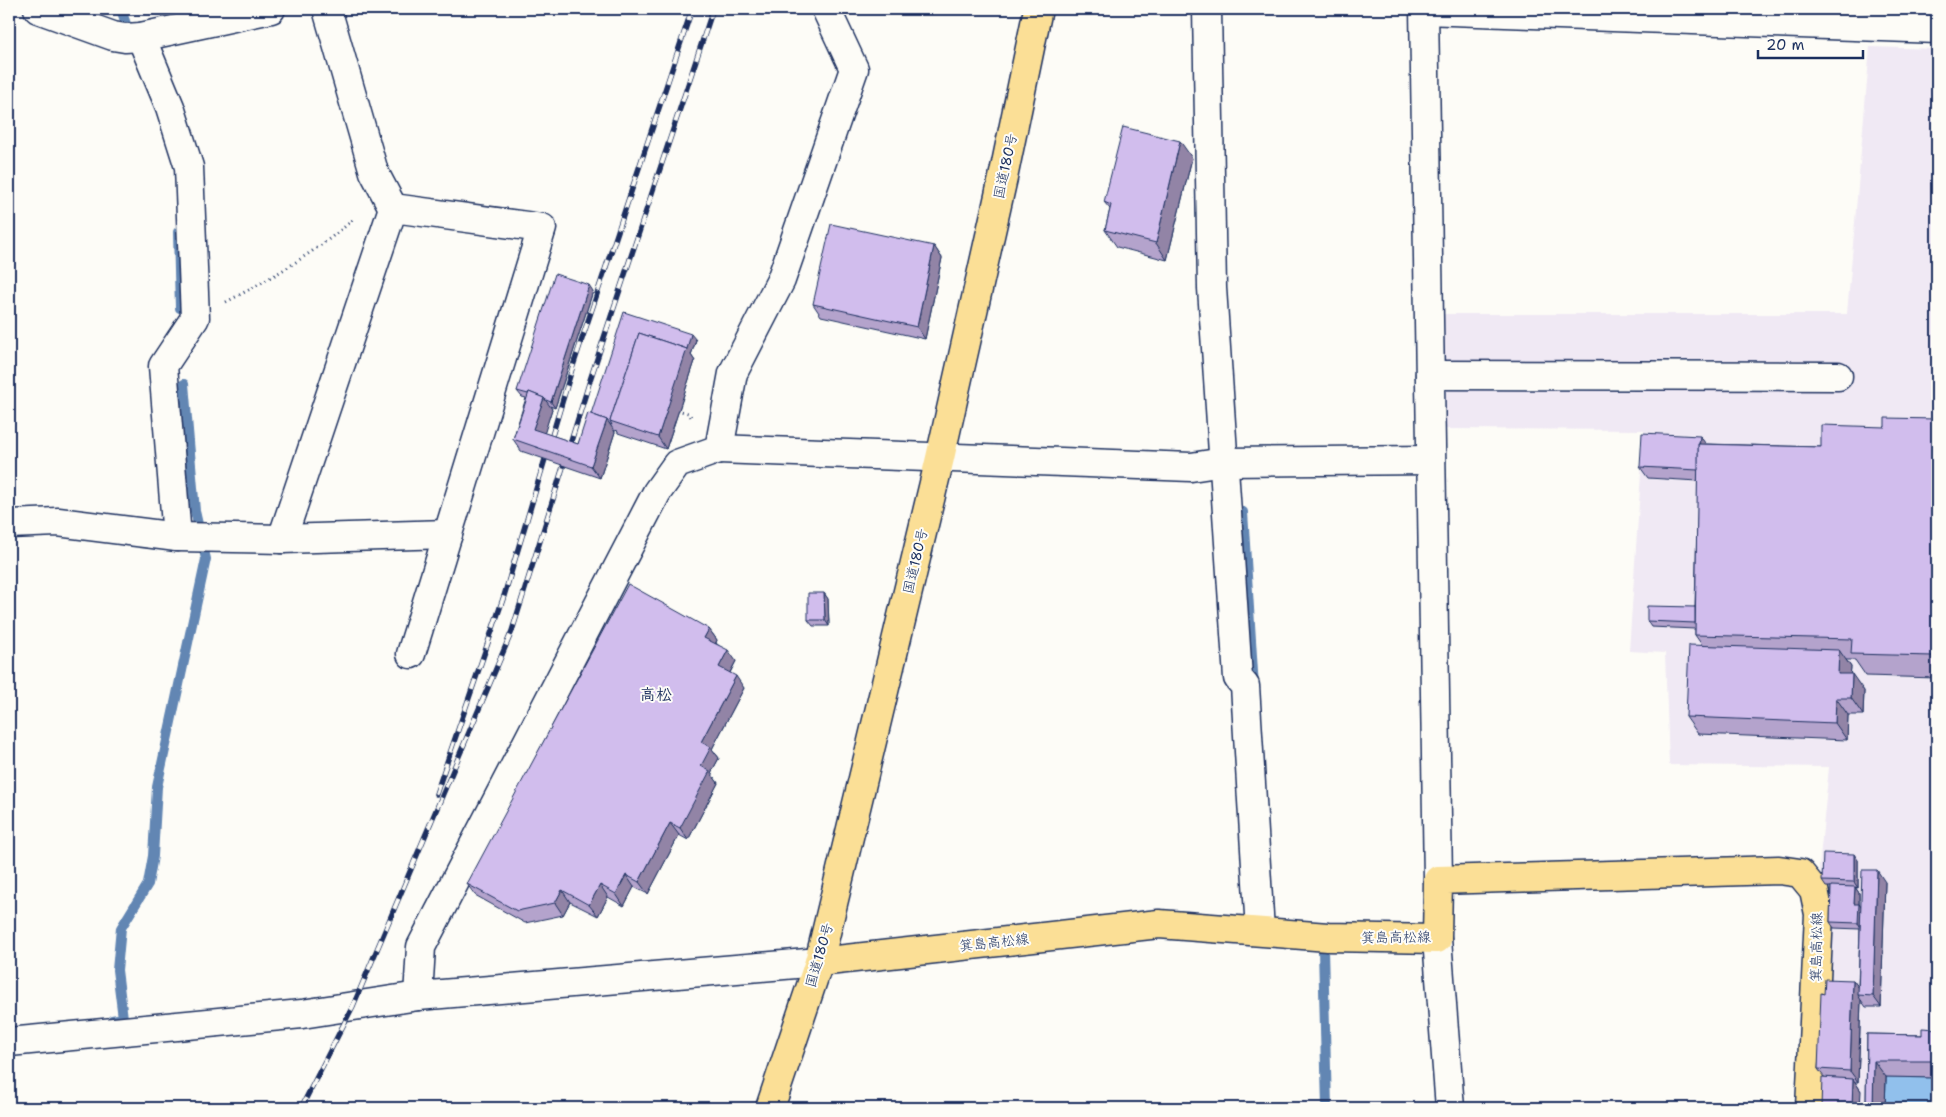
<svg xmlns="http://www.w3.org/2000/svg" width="1946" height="1117" viewBox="0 0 1946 1117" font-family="'Shantell Sans','Klee One',sans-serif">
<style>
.built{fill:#f0e9f4}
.water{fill:#91c0ec;stroke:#6286b3}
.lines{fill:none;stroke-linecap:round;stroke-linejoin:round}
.stream{stroke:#6286b3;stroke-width:10}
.minor-casing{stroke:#1b2f5e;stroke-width:31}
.major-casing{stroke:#1b2f5e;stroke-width:31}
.highway-casing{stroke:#1b2f5e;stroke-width:31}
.path{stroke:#1b2f5e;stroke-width:3;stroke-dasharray:1 4;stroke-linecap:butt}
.minor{stroke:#fdfcf7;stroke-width:28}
.major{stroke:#fbdf96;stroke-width:28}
.highway{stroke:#fbdf96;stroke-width:28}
.rail-casing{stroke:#1b2f5e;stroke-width:5.5}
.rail{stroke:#fdfcf7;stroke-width:4;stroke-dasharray:11;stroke-linecap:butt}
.wall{fill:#b4a3cc;stroke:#1b2f5e}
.shaded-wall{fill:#9284a6;stroke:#1b2f5e}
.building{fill:#d1bded;stroke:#1b2f5e}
.labels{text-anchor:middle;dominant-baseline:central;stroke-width:4;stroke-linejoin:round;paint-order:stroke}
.street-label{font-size:14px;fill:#1b2f5e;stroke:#fdfcf7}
.quarter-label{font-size:16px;font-weight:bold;fill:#1b2f5e;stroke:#fdfcf7}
</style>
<rect width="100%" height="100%" fill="#fdfcf7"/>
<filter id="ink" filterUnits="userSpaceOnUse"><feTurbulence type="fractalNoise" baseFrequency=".02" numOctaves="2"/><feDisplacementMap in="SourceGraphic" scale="10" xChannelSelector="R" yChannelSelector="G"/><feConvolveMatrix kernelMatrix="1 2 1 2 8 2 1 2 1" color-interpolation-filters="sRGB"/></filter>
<g filter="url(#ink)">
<!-- built -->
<polygon class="built" points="1870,47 1937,49 1937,1108 1822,1108 1831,903 1819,868 1829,767 1669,765 1665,653 1629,651 1644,430 1444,429 1442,314 1847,314"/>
<!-- water -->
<polygon class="water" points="1886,1077 1937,1078 1937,1108 1885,1108"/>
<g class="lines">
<!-- stream -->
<g class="stream">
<polyline points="121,9 130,36"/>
<polyline points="178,232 180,308"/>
<polyline points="1243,512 1254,688"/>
<polyline points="1323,949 1327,1108"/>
<polyline points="112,1020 123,1018 117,970 121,928 148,884 153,856 157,787 206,559 195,511 184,384"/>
</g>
<defs>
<g id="minor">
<polyline points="38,9 113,36 125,38 141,37 271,9"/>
<polyline points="327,9 374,172 393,208"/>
<polyline points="1207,9 1212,288 1238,678 1245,686 1260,931"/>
<polyline points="1424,9 1438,880"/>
<polyline points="1424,10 1937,29"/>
<polyline points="141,37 170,107 189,167 195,318 163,366 177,537"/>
<polyline points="1430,375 1838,376"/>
<polyline points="719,449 1191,467 1224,462 1431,460"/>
<polyline points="9,524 58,522 177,537 282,539 448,534"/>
<polyline points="282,539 393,208 542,228 411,654"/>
<polyline points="1437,939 1450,1108"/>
<polyline points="418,996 421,947 657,492 677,464 719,449 733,373 781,280 854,69 826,9"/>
<polyline points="9,1042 302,1014 418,996 819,962"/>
</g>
<polyline id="major" points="819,962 1159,924 1328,937 1437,939 1438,880 1779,870 1800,873 1814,890 1819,914 1810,1108"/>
<polyline id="highway" points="770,1108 819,962 940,458 1003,178 1038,9"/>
</defs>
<!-- minor casing -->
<use href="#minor" class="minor-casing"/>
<!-- major casing -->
<use href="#major" class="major-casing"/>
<!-- highway casing -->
<use href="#highway" class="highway-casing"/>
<!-- path -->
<g class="path">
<path d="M226 302C272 278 316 252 355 218"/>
<polyline points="677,410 688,413 692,418"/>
</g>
<!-- minor -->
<use href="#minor" class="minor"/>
<!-- major -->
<use href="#major" class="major"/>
<!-- highway -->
<use href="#highway" class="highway"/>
<defs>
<g id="rail">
<polyline points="436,794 504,596 572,369 692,9"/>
<polyline points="301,1108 353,1006 512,631 591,377 713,9"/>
</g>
</defs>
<!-- rail casing -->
<use href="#rail" class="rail-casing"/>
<!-- rail -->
<use href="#rail" class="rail"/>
</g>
<!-- wall -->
<g class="wall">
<polygon points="1192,158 1167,260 1117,247 1105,230 1110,209 1104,202"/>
<polygon points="934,246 942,258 925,339 821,316 813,304"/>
<polygon points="593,291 555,408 550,406 552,409 544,433 578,444 591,414 696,340 691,355 695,361 666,449 618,433 617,430 616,431 614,430 615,432 600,478 521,451 513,439 526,398 522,397 517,391"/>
<polygon points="1937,419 1937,678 1866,676 1855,660 1846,660 1851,667 1850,674 1864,691 1863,715 1848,715 1847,740 1698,734 1686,717 1702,645 1695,635 1695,629 1651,627 1647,621 1695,607 1698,481 1648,478 1640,467 1706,444 1821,447 1885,427"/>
<polygon points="824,593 828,599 829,626 813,626 808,620"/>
<polygon points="709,629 717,640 716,643 736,661 730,673 744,688 712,749 719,758 711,773 718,783 688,840 679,835 648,894 634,887 624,906 608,897 598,916 570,902 563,915 525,923 475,895 467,884"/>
<polygon points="1858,860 1858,888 1855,887 1859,893 1859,904 1861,908 1885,882 1881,1007 1866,1007 1861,1000 1858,1082 1855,1082 1861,1091 1824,1077 1818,1069 1824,994 1853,980 1858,987 1860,929 1834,928 1830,922 1831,887 1826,887 1822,881"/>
<polygon points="1937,1029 1937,1078 1886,1077 1885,1108 1866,1108 1867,1034 1922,1035"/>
</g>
<!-- shaded-wall -->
<g class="shaded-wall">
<polygon points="1180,141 1192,158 1167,260 1156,243"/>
<polygon points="934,246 942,258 925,339 917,327"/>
<polygon points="589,285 593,291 555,408 551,402"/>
<polygon points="691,334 696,340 691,355 695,361 666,449 658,437"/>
<polygon points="544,398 552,409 542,441 533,429"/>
<polygon points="607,420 615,432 600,478 591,466"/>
<polygon points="1936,431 1937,434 1937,451 1936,449"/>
<polygon points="1700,436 1708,447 1698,470"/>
<polygon points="824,593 828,599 829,626 825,620"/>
<polygon points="709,629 717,640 713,649 704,638"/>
<polygon points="1933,639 1937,645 1937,662 1933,656"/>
<polygon points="728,650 736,661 727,678 719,667"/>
<polygon points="1839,650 1851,667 1849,690 1838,674"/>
<polygon points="1852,674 1864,691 1863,715 1851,698"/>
<polygon points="736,676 744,688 712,749 719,758 711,773 718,783 688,840 680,828 701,766 701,742"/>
<polygon points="1836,698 1848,715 1847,740 1835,723"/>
<polygon points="670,823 679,835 648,894 639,882"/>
<polygon points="1854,854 1858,860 1858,888 1854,882"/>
<polygon points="1877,870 1885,882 1881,1007 1873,996"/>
<polygon points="626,875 634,887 624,906 616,894"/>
<polygon points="600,885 608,897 598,916 589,905"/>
<polygon points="1855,887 1859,893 1859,904 1863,910 1862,929 1858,923 1854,904"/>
<polygon points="562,890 570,902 563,915 555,903"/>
<polygon points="1853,980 1862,992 1858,995 1861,1000 1858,1082 1850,1071"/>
<polygon points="1874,1061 1886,1077 1885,1108 1873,1108"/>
<polygon points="1853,1079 1861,1091 1860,1108 1852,1108"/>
</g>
<!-- building -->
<g class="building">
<polygon points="1123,127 1180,141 1156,243 1105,230 1111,205 1104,202"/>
<polygon points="831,224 934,246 917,327 813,304"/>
<polygon points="555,274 589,285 551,402 546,400 544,398 529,392 528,394 517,391"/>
<polygon points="624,312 691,334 687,349 639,333 610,421 612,425 610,424 607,420 591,414"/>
<polygon points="639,333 687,349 658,437 610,421"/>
<polygon points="529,392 544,398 533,429 578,444 588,413 607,420 591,466 513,439"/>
<polygon points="1885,418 1937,419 1937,431 1936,431 1936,449 1937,449 1937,639 1933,639 1933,656 1851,654 1852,639 1695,635 1698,444 1821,447 1821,425 1885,427"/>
<polygon points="1642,433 1700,436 1699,444 1698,444 1698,470 1640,467"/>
<polygon points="628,584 709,629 704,638 728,650 719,667 736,676 701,742 711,747 701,766 710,771 680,828 670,823 639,882 626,875 616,894 600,885 589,905 562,890 555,903 517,911 467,884"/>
<polygon points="808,593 824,593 825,620 808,620"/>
<polygon points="1647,606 1695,607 1695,623 1647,621"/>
<polygon points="1689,645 1839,650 1838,674 1852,674 1851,698 1836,698 1835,723 1686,717"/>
<polygon points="1823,853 1854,854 1854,882 1822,881"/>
<polygon points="1862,870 1877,870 1873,996 1858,995"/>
<polygon points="1831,886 1855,887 1854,904 1859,904 1858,923 1830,922"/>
<polygon points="1825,979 1853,980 1850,1071 1818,1069 1821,993 1824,994"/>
<polygon points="1922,1028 1937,1029 1937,1061 1874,1061 1873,1108 1866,1108 1867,1034 1922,1035"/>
<polygon points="1822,1077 1853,1079 1852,1108 1821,1108"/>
</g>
</g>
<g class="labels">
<!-- street labels -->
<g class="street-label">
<text transform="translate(1005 166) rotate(-78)">国道180号</text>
<text transform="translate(915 561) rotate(-77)">国道180号</text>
<text transform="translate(1396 937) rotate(-1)">箕島高松線</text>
<text transform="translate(994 942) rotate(-6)">箕島高松線</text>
<text transform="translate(1816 947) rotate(-89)">箕島高松線</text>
<text transform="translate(819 955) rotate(-74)">国道180号</text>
</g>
<!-- quarter labels -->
<g class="quarter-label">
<text x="656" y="694">高松</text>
</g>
</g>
<!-- margin -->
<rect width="1946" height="1117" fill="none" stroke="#fdfcf7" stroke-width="30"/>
<rect x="15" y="15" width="1916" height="1087" fill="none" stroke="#1b2f5e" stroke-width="2" filter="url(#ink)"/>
<!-- scale -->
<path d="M1758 50v8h105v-8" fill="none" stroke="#1b2f5e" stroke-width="2.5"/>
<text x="1766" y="50" font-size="15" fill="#1b2f5e" stroke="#fdfcf7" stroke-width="4" paint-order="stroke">20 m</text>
</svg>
